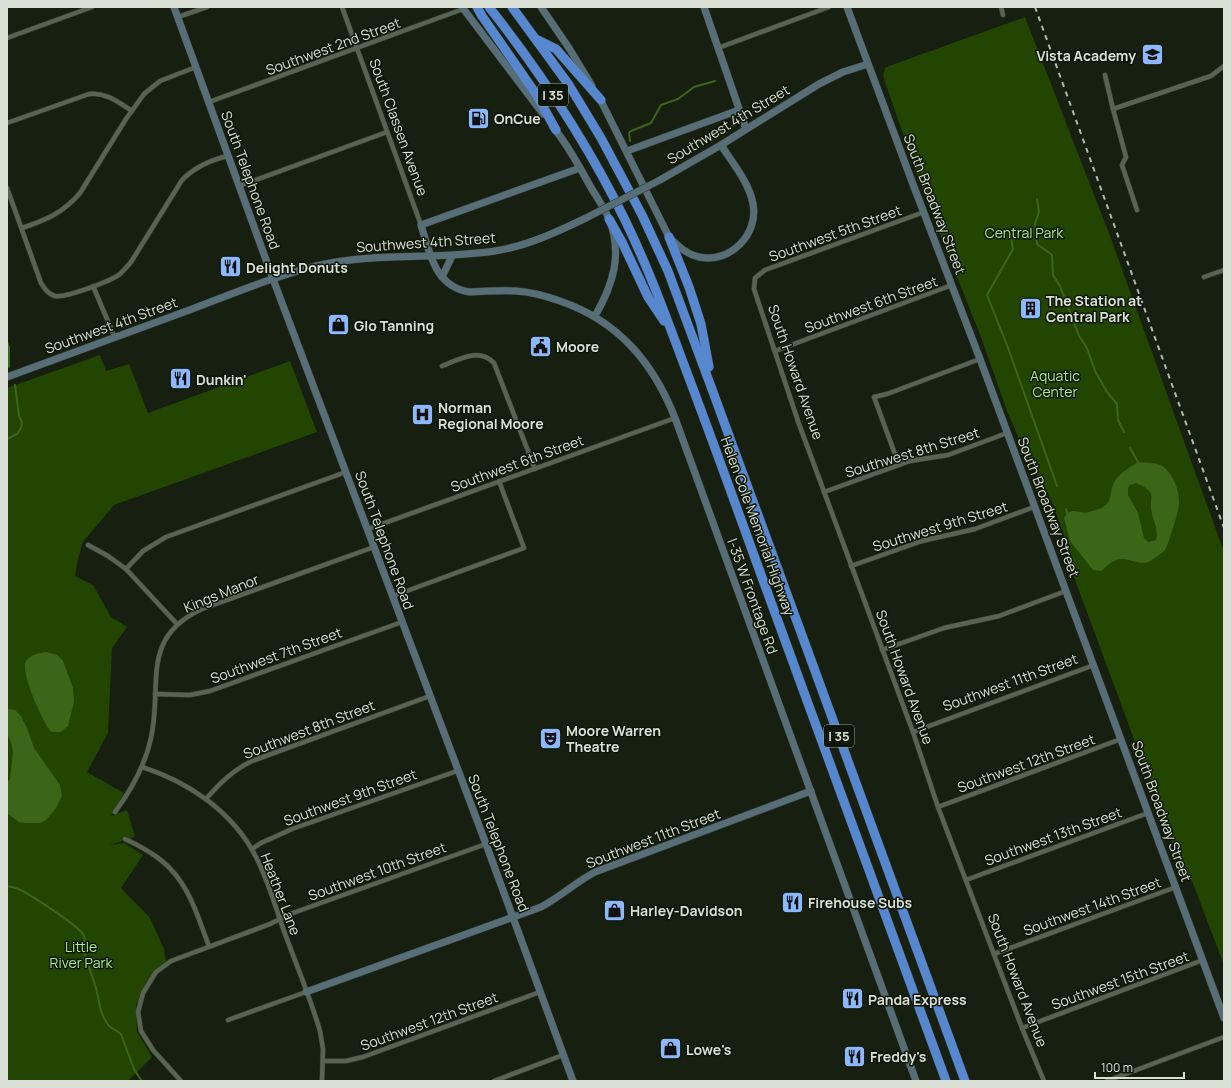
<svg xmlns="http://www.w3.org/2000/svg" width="1231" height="1088" viewBox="0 0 1231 1088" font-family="Manrope,sans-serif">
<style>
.park{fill:#224601}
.water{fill:#3b6618;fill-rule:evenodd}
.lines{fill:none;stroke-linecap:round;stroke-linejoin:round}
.stream{stroke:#3b6618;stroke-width:2}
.street-casing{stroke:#323830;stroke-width:5.5}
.secondary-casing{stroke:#323830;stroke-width:8}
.highway-casing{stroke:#323830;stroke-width:10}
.street{stroke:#586352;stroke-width:4.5}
.secondary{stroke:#586e77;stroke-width:7}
.highway{stroke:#5787ce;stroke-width:9}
.rail{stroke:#b1b8ad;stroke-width:2;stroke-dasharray:5 5;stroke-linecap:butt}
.secondary-bridge-casing{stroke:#323830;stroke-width:8;stroke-linecap:butt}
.secondary-bridge{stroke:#586e77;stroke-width:7}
.labels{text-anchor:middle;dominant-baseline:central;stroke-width:3;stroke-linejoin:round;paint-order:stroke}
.shield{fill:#0d1608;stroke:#9ca398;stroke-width:1}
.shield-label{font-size:13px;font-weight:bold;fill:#dae0d6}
.street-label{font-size:14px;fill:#dae0d6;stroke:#0d1608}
.poi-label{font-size:14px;font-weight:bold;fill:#dae0d6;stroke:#0d1608;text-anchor:start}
.park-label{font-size:14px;fill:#aae983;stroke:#0d1608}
</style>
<rect width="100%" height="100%" fill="#161f10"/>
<!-- park -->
<g class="park">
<polygon points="1025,17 1110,236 1224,552 1224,965 1192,881 1182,869 1074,577 1069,550 1054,507 1047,492 1026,455 1007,411 982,340 918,178 883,76 885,68 889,66"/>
<polygon points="100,355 106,371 129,364 148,413 290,361 317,432 114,505 83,542 78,559 75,576 93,585 111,617 127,627 112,648 108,733 87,772 124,793 111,816 127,810 135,837 109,845 124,843 143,855 121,888 150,918 164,949 166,962 136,1004 137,1032 152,1057 128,1081 7,1081 7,388"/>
</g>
<!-- water -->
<g class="water">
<path d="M1138 462C1146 463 1155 462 1162 466 1172 472 1179 489 1179 501 1179 511 1175 521 1172 531 1170 537 1168 546 1164 551 1161 554 1156 557 1152 560 1135 571 1124 545 1102 571L1093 570 1070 541 1064 518C1072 505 1078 515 1089 512 1094 511 1102 508 1106 505 1112 499 1110 491 1113 485 1117 474 1129 468 1138 462ZM1136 483C1141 485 1147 488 1150 492 1153 497 1150 503 1151 508 1152 519 1159 529 1156 540L1148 542 1144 538 1138 513 1128 495V488L1130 485Z"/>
<path d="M46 652 57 655 63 661 73 688 74 702 68 726 60 732H52L48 728C41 717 20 672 26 661 30 655 39 653 46 652Z"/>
<polygon points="8,709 15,710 21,716 27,728 34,748 60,785 62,796 56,808 46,820 40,823 25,823 19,822 7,813 7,782 10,779 13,752 11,742 7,734 7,710"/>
</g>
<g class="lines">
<!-- stream -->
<g class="stream">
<polyline points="630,141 629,133 631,131 651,123 661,105 678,99 694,87 715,81"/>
<polyline points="1037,199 1039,212 1035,223 1037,244 1052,255 1053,275 1060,286 1065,299 1079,336 1087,348 1095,371 1107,392 1117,404 1118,420 1124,432"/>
<polyline points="1011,238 1013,249 987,295 1007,345 1057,486"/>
<polyline points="7,342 9,347 9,367"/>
<polyline points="7,439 17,434 21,428 22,422 19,416 15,385"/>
<polyline points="1130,448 1138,462"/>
<polyline points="1066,509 1067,513"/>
<path d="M7 886C10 887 13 887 16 888 27 892 77 925 83 934 86 939 85 943 83 949L96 988 101 1011 105 1020 109 1026 121 1034 134 1069 139 1077 142 1081"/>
</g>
<defs>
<g id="street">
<polyline points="342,7 421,225"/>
<polyline points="1001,7 1003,15"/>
<polyline points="178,17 207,7"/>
<polyline points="7,38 92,7"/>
<polyline points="718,48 829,7"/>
<polyline points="1105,75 1113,109 1126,157 1122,165 1137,210"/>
<polyline points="209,102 463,9"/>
<polyline points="1113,109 1211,76 1224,66"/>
<path d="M7 123 89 94C106 92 118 102 132 111"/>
<polyline points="239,186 387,132"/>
<path d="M7 188 41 283C45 289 48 294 55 296 66 298 111 281 120 274 124 270 128 266 131 262L182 180C195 167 210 160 228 156"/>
<polyline points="924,212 765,270 755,278 754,289 799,424 913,732 938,807 1022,1028 1044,1081"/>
<path d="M22 228C46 220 63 213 80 193L126 119 144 94 160 81 196 67"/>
<polyline points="1204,277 1224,270"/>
<polyline points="93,286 115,338"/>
<polyline points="775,351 952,285"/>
<path d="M442 366C458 360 479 347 494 363L535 469"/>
<polyline points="899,465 874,397 887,394 980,359"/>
<polyline points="824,492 899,465 910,461 948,455 1007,433"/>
<polyline points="368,529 675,418"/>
<polyline points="88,545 108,556 126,569 177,624"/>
<polyline points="851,566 922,541 975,529 1034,507"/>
<polyline points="126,569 143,551 166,537 346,472"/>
<polyline points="393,596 524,548 499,481"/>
<polyline points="882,650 944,628 999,616 1066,591"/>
<polyline points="155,694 190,695 210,691 402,622"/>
<polyline points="913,732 1094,665"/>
<path d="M142 767C189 782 233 812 256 857 268 880 275 906 284 931 296 964 310 997 320 1031L323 1049 322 1081"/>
<path d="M206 799C220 783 233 770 252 761L430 696"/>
<polyline points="938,807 1121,739"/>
<path d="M115 812C132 789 145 766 151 738 163 685 139 638 202 609L374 547"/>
<path d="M125 839C138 845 151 852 162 861 189 883 197 915 209 946"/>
<polyline points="252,849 261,843 292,829 457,771"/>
<polyline points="966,880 1148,813"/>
<polyline points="994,954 1176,887"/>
<polyline points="228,1020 306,992"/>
<polyline points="1022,1028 1203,960"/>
<polyline points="323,1061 346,1061 363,1057 540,992"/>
<polyline points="181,1081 153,1050 141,1031 138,1012 143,993 156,972 171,961 270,924 290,914 486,844"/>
<polyline points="494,1081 563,1055"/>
<polyline points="1107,1081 1224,1037"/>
</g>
<g id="secondary">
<polyline points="174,7 273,279 486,844 573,1081"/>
<polyline points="462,7 543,114"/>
<polyline points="541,7 569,48 592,86"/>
<polyline points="704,7 746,129"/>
<polyline points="847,7 914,187 980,359 1224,1018"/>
<path d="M599 97 669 237C678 246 686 254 699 257 730 264 759 234 753 204 750 184 732 162 721 145"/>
<path d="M553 127C567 144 578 164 589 184 595 195 604 207 609 219 623 254 613 285 595 316"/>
<polyline points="627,151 739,110"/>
<path d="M580 168 421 225C430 254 435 287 470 292 485 291 500 290 516 291 531 292 546 296 560 301 618 321 653 362 675 418L916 1081"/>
<polyline points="660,180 721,145 819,84 843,72 868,64"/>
<polyline points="442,277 452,256"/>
<path d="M7 377C66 355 125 334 184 312 227 296 271 277 316 266 374 252 436 260 495 251 527 246 557 232 586 218"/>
<path d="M306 992 541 907C560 897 576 882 595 872L811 791"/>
</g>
<g id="highway">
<polyline points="477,7 482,16 536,94 556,130"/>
<path d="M489 7C541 73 588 144 625 220 650 271 669 325 689 378 712 439 734 500 756 561 819 734 883 908 946 1081"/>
<polyline points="512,7 569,85 601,138 642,215 668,271 713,392 965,1081"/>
<polyline points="538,40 556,49 601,100"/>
<polyline points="609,219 622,242 648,297 664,321"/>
<polyline points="669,237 689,287 701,324 709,367"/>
</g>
</defs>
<!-- street casing -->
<use href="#street" class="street-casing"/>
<!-- secondary casing -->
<use href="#secondary" class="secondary-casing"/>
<!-- highway casing -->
<use href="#highway" class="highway-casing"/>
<!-- street -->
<use href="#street" class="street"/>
<!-- secondary -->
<use href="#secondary" class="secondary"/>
<!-- highway -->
<use href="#highway" class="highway"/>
<!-- rail -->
<polyline class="rail" points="1035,7 1224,528"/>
<defs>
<polyline id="secondary-bridge" points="586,218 660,180"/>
</defs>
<!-- secondary-bridge casing -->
<use href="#secondary-bridge" class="secondary-bridge-casing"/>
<!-- secondary-bridge -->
<use href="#secondary-bridge" class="secondary-bridge"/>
</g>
<!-- icons -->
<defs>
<symbol id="school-square" viewBox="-11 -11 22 22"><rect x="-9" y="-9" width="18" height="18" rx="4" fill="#8db9fc" stroke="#0d1608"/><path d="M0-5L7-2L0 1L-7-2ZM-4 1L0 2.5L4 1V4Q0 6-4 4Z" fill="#111"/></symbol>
<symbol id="fuel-square" viewBox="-11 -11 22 22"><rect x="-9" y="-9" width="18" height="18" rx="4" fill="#8db9fc" stroke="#0d1608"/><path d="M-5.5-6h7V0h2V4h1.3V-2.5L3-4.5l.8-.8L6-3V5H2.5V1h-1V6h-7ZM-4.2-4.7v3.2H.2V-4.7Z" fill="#111"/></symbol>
<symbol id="restaurant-square" viewBox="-11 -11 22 22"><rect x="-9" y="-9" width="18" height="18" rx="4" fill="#8db9fc" stroke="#0d1608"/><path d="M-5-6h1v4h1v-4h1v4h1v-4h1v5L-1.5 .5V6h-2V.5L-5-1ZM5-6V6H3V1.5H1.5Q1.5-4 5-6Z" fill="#111"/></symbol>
<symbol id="building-square" viewBox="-11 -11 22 22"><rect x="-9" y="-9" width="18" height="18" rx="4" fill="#8db9fc" stroke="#0d1608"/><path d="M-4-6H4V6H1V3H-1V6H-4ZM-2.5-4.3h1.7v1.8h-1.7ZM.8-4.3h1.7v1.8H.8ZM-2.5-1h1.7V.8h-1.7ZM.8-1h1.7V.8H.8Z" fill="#111"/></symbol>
<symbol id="shop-square" viewBox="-11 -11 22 22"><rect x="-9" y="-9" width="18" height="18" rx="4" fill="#8db9fc" stroke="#0d1608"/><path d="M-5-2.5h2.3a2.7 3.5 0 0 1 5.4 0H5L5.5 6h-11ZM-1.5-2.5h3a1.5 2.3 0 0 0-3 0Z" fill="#111"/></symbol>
<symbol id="civic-square" viewBox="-11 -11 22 22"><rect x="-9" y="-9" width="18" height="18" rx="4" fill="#8db9fc" stroke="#0d1608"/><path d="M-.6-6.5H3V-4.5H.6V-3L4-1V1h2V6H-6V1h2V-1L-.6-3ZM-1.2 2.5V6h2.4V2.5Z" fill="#111"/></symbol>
<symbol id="hospital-square" viewBox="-11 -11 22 22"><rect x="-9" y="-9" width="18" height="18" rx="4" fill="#8db9fc" stroke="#0d1608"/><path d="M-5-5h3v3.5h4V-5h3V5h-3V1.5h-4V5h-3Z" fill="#111"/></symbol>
<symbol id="theatre-square" viewBox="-11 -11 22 22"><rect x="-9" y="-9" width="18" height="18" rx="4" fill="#8db9fc" stroke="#0d1608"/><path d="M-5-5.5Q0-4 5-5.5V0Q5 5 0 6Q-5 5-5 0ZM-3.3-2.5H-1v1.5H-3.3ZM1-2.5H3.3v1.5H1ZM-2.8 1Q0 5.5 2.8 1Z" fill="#111"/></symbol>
</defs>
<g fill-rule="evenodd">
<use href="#school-square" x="1140" y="42" width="25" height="25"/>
<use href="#fuel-square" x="466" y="106" width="25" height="25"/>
<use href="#restaurant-square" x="218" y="254" width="25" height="25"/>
<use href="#building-square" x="1018" y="296" width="25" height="25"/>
<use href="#shop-square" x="326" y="312" width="25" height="25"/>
<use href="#civic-square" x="528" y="334" width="25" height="25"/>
<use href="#restaurant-square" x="168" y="366" width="25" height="25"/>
<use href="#hospital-square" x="410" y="402" width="25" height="25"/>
<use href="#theatre-square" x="538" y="726" width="25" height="25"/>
<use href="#restaurant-square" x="780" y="890" width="25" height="25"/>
<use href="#shop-square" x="602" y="898" width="25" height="25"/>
<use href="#restaurant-square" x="840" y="986" width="25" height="25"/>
<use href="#shop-square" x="658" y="1036" width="25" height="25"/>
<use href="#restaurant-square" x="842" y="1044" width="25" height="25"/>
</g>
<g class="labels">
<!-- shield labels -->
<g class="shield">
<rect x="538" y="84" width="30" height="22" rx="3"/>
<rect x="824" y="725" width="30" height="22" rx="3"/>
</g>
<g class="shield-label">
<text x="553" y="95">I 35</text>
<text x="839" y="736">I 35</text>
</g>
<!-- street labels -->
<g class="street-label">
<text transform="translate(333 46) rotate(-20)">Southwest 2nd Street</text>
<text transform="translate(728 124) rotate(-31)">Southwest 4th Street</text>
<text transform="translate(399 127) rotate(70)">South Classen Avenue</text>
<text transform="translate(251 180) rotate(70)">South Telephone Road</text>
<text transform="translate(935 204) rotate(69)">South Broadway Street</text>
<text transform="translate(835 233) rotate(-20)">Southwest 5th Street</text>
<text transform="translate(426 242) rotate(-4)">Southwest 4th Street</text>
<text transform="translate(871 304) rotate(-20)">Southwest 6th Street</text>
<text transform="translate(111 325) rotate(-20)">Southwest 4th Street</text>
<text transform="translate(796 372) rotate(71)">South Howard Avenue</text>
<text transform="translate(912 452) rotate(-17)">Southwest 8th Street</text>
<text transform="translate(517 463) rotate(-20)">Southwest 6th Street</text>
<text transform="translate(1049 507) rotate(69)">South Broadway Street</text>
<text transform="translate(758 526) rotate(70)">Helen Cole Memorial Highway</text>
<text transform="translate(940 526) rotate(-17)">Southwest 9th Street</text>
<text transform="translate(385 540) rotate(70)">South Telephone Road</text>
<text transform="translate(221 593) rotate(-22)">Kings Manor</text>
<text transform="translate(753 596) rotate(70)">I-35 W Frontage Rd</text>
<text transform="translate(276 655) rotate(-20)">Southwest 7th Street</text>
<text transform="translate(905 677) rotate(70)">South Howard Avenue</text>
<text transform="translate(1010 682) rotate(-20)">Southwest 11th Street</text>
<text transform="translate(309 729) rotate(-21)">Southwest 8th Street</text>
<text transform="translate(1026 763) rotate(-20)">Southwest 12th Street</text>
<text transform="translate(350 797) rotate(-20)">Southwest 9th Street</text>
<text transform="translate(1162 811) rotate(70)">South Broadway Street</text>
<text transform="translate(1053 836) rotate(-20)">Southwest 13th Street</text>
<text transform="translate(653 838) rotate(-21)">Southwest 11th Street</text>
<text transform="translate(499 843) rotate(69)">South Telephone Road</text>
<text transform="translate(377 871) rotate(-20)">Southwest 10th Street</text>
<text transform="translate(281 894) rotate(69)">Heather Lane</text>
<text transform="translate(1092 906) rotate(-20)">Southwest 14th Street</text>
<text transform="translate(1018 980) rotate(69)">South Howard Avenue</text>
<text transform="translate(1120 980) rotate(-20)">Southwest 15th Street</text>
<text transform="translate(429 1021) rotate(-20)">Southwest 12th Street</text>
</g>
<!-- poi labels -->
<g class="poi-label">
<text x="1136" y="55" text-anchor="end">Vista Academy</text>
<text x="494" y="118">OnCue</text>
<text x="246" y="267">Delight Donuts</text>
<text x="1046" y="300">The Station at<tspan x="1046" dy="16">Central Park</tspan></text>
<text x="354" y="325">Glo Tanning</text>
<text x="556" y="346">Moore</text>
<text x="196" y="379">Dunkin'</text>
<text x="438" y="407">Norman<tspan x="438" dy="16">Regional Moore</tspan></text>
<text x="566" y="730">Moore Warren<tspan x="566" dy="16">Theatre</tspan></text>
<text x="808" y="902">Firehouse Subs</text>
<text x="630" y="910">Harley-Davidson</text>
<text x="868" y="999">Panda Express</text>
<text x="686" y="1049">Lowe's</text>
<text x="870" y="1056">Freddy's</text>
</g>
<!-- park labels -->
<g class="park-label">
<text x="1024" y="232">Central Park</text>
<text x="1055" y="375">Aquatic<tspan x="1055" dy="16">Center</tspan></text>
<text x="81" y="946">Little<tspan x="81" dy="16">River Park</tspan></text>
</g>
</g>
<!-- border -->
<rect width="1231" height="1088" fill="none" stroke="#dae0d6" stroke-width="16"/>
<!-- scale -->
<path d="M1095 1072v6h89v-6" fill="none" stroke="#dae0d6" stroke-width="2"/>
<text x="1101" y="1072" font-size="12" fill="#dae0d6" stroke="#0d1608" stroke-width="3" paint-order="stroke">100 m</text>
</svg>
